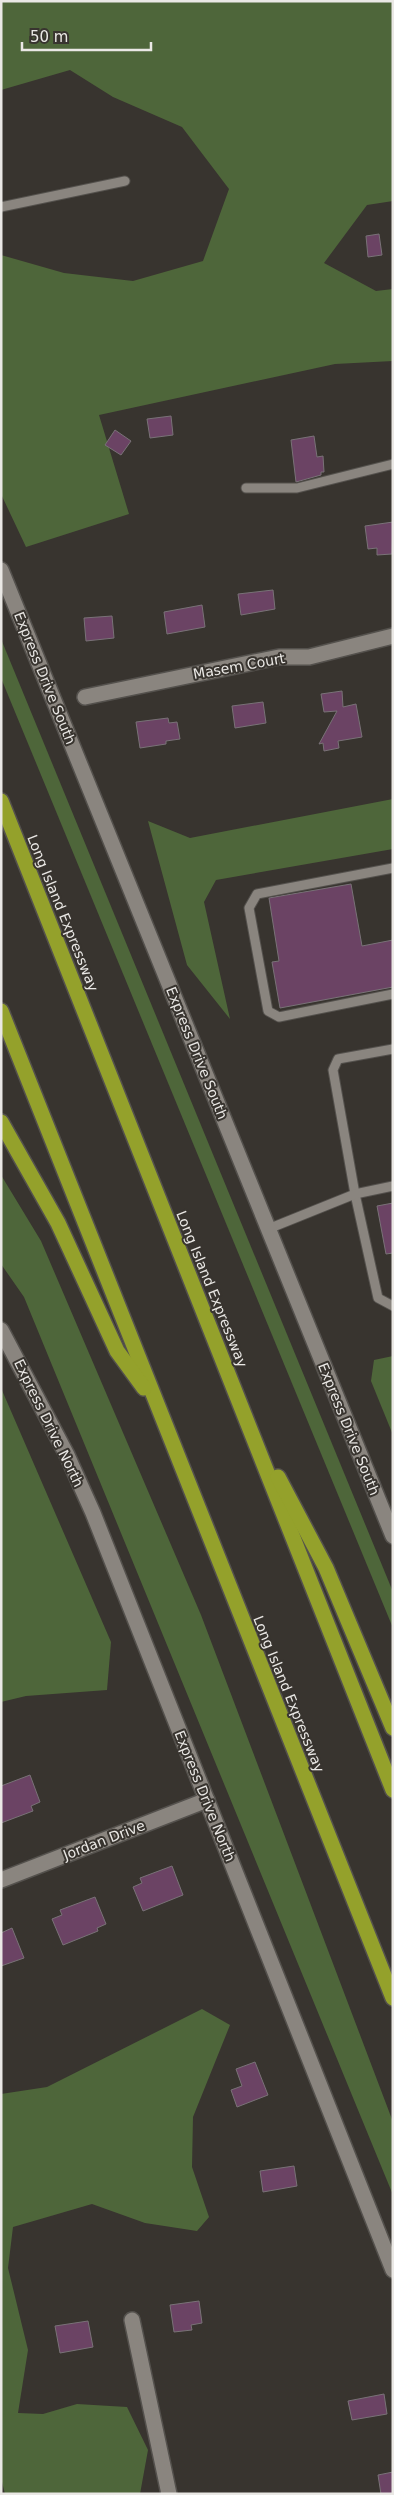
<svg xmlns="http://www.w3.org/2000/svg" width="394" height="2495" viewBox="0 0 394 2495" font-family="'DejaVu Sans',sans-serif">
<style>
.green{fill:#4e663a}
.building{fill:#6b4364;stroke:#797277}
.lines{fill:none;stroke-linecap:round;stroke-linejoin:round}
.lane-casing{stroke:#54514d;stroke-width:11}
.street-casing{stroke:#54514d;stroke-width:18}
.secondary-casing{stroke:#54514d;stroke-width:18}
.highway-casing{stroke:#54514d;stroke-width:18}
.lane{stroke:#8a857f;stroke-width:9}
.street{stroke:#8a857f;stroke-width:15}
.secondary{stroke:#8a857f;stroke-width:15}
.highway{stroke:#94a12b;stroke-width:15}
.labels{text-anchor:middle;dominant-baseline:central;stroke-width:4;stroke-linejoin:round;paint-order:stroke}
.street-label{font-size:14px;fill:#eae8e5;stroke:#38342f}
</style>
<rect width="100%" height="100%" fill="#38342f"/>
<!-- green -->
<g class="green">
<polygon points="1,1 393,1 393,201 367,205 324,263 376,291 393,289 393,361 335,364 99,415 129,514 26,547 1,494 1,255 64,273 133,281 203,261 229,189 182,127 113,97 70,70 1,90"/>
<polygon points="1,639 393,1592 393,1628 1,678"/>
<polygon points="393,799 393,849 216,880 204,902 230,1019 187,965 148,821 190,838"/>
<polygon points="1,1175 41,1241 201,1615 393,2122 393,2195 24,1297 1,1264"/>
<polygon points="393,1356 393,1435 371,1381 374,1360"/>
<polygon points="1,1388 111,1642 107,1690 26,1696 1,1702"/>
<polygon points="202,2009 230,2025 193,2117 192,2167 209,2217 197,2231 145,2223 92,2204 13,2227 8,2268 28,2350 18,2413 43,2414 77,2404 127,2407 148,2450 140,2494 5,2494 1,2478 1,2094 47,2087"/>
</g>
<!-- building -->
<g class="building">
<polygon points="379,234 382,255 368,257 366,236"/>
<polygon points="171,416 173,435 150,438 147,419"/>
<polygon points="115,430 131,441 121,455 105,445"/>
<polygon points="314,436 317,457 323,456 324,472 321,472 321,475 296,482 291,440"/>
<polygon points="393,522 392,554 377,555 377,548 368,549 365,526"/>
<polygon points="273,590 275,609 241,615 238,594"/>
<polygon points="202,605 205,627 167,634 164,612"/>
<polygon points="112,616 114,638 86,641 84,618"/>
<polygon points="342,691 343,707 356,704 362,737 338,741 339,748 324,751 323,743 319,744 337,711 324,712 321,694"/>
<polygon points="263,702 266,723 235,728 232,706"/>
<polygon points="168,718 169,723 177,722 180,739 166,741 166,744 140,748 136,722"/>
<polygon points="351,884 362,946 393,940 393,987 280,1008 272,962 279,961 269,898"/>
<polygon points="393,1203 393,1253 386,1254 377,1206"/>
<polygon points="30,1775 40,1802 31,1806 33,1811 1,1823 1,1786"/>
<polygon points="172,1866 183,1895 143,1911 133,1887 142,1883 140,1878"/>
<polygon points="95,1897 106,1924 97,1928 98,1931 63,1945 52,1919 62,1915 60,1910"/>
<polygon points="12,1928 24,1958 1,1966 1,1933"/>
<polygon points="255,2062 268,2095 237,2107 231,2090 242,2086 236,2069"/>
<polygon points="294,2166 297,2186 263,2192 260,2171"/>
<polygon points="199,2301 202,2323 191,2325 192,2330 174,2332 170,2305"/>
<polygon points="88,2321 93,2347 60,2353 55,2326"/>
<polygon points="384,2394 387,2414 352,2420 348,2401"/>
<polygon points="393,2472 393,2494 381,2494 378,2475"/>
</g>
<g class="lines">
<defs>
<g id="lane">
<polyline points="1,207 125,181"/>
<polyline points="246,488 297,488 393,464"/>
<polyline points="393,868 257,894 249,908 268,1011 279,1017 393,994"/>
<polyline points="393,1049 338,1059 333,1070 355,1194 378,1298 393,1306"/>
<polyline points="268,1229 355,1194 393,1186"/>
</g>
<g id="street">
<polyline points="85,697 279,657 309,657 393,636"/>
<polyline points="1,1880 207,1800"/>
<polyline points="132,2320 169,2494"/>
</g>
<g id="secondary">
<polyline points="1,570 393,1536"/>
<polyline points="1,1330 67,1455 93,1513 393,2270"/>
</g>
<g id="highway">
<polyline points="1,801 393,1790"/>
<polyline points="1,1011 393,1998"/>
<polyline points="1,1122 58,1223 117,1351 144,1388"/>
<polyline points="278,1477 326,1568 393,1728"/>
</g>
</defs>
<!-- lane casing -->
<use href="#lane" class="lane-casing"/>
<!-- street casing -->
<use href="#street" class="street-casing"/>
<!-- secondary casing -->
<use href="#secondary" class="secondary-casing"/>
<!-- highway casing -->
<use href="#highway" class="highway-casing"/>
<!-- lane -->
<use href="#lane" class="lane"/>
<!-- street -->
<use href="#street" class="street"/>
<!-- secondary -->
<use href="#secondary" class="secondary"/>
<!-- highway -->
<use href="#highway" class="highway"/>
</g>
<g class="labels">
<!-- street labels -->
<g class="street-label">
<text transform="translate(239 666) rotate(-10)">Masem Court</text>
<text transform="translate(45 678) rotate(68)">Express Drive South</text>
<text transform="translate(63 913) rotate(68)">Long Island Expressway</text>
<text transform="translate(197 1053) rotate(68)">Express Drive South</text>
<text transform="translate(212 1289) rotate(68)">Long Island Expressway</text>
<text transform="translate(49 1423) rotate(64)">Express Drive North</text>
<text transform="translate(349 1429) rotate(68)">Express Drive South</text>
<text transform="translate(289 1694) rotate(68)">Long Island Expressway</text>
<text transform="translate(205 1796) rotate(68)">Express Drive North</text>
<text transform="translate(104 1840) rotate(-21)">Jordan Drive</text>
</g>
</g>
<!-- border -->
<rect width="394" height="2495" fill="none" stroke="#eae8e5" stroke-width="5"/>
<!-- scale -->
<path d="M22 42v8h129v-8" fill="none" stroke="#eae8e5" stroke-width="2.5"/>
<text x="30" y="42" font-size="15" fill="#eae8e5" stroke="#38342f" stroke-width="4" paint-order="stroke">50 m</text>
</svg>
